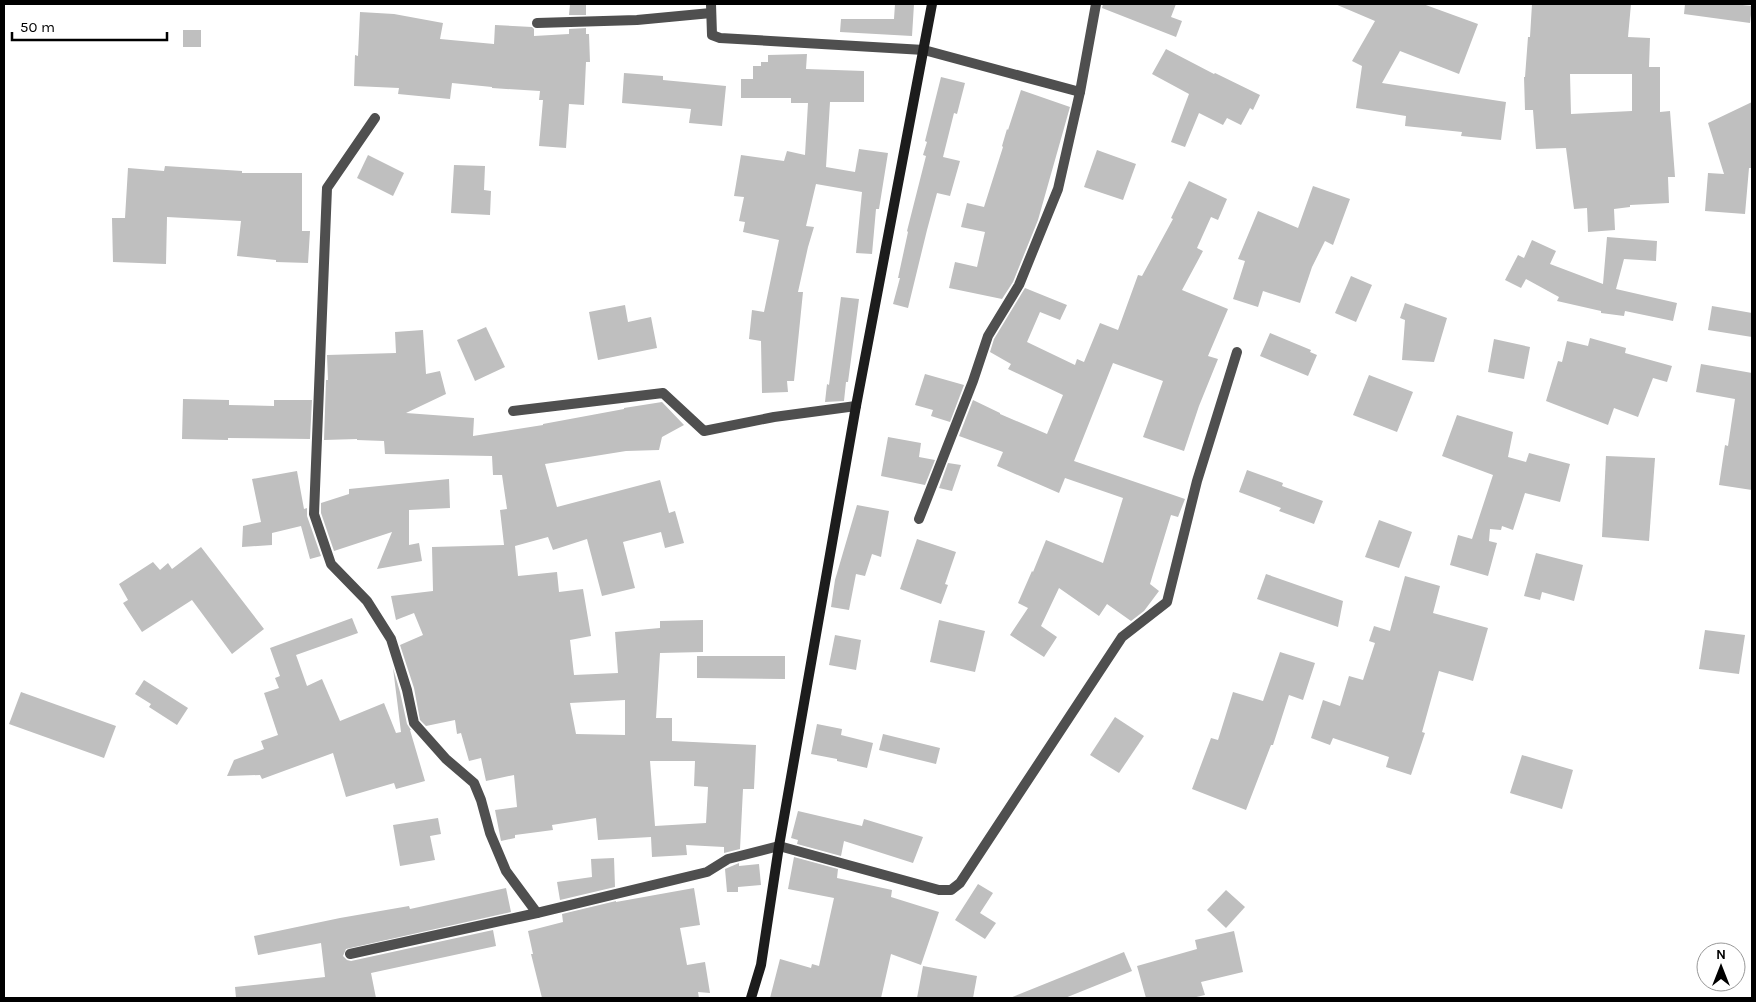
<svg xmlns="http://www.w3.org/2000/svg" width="1756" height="1002" viewBox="0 0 1756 1002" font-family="Karla,sans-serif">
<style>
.building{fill:#bfbfbf;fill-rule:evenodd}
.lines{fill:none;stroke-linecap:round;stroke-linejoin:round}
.street{stroke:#4f4f4f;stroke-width:10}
.secondary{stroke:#1c1c1c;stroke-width:10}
</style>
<rect width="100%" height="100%" fill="#fff"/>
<!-- building -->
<g class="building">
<polygon points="570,4 586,4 586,15 569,15"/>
<polygon points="895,4 914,4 912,36 840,32 841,19 894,19"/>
<polygon points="1103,4 1176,4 1171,17 1182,21 1176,37 1102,8"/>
<polygon points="1335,4 1423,4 1478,24 1459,74 1400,51 1382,83 1506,102 1501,140 1461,136 1462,132 1405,126 1406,116 1356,108 1362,66 1352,61 1375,21"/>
<path d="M1532 4H1631L1628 37 1650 38 1649 67H1660V112L1670 111 1675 177H1668L1669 203 1630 205V207L1614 209 1615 230 1588 232 1587 208 1574 209 1566 148 1536 149 1533 110H1525L1524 77H1525L1528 37H1530ZM1570 74H1632V111L1571 114Z"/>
<polygon points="1685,4 1733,4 1752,6 1750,23 1684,14"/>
<polygon points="360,12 394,14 443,23 440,39 494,44 495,25 532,27 534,29 534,36 569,34 569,29 586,28 586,34 589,34 590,62 586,62 584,105 569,104 566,148 539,146 543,100 539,100 540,91 492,88 492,87 452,83 450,99 398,94 399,88 354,86 355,55 358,56"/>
<rect x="183" y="30" width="18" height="17"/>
<polygon points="1166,49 1214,74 1215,73 1260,95 1253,110 1250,108 1241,125 1227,118 1223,125 1199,113 1185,147 1171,142 1189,94 1152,74"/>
<polygon points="807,54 806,69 864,71 864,102 830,102 826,167 855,172 859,149 888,153 879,209 876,209 872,254 856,253 862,192 816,184 806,226 814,227 808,247 798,292 803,292 794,381 787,381 788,392 762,393 761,341 749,339 752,310 764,312 779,240 743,232 745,222 739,221 744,197 734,196 741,155 784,161 787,151 805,155 808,103 791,103 791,98 741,98 741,79 753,79 753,66 761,66 761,62 768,62 768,55"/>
<polygon points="624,73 663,76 663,80 726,86 722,126 689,123 691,109 622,103"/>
<polygon points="941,77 965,83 957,114 954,113 943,157 960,161 950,196 937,193 927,230 908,308 893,304 900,278 898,278 908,232 907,231 926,156 923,155 927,142 925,141"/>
<polygon points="1021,90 1070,107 1038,220 1013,282 1002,299 949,288 955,262 977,267 985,232 961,227 967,203 984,207 1003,147 1002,146 1007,129 1008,130"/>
<polygon points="1752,102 1752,168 1749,168 1745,214 1705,211 1708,173 1724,174 1708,123"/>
<polygon points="1097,150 1136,164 1123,200 1084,187"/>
<polygon points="368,155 404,173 393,196 357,178"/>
<polygon points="454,165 485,166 484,190 491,191 490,215 451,213"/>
<polygon points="165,166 242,171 242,173 302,173 302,231 310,231 308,263 276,262 276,260 237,256 241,221 167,217 166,264 113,262 112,218 125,218 128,168 164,171"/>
<polygon points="1189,181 1227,199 1218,220 1211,217 1197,248 1203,251 1182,290 1228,309 1208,356 1218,359 1199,406 1184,451 1143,437 1163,381 1113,363 1074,461 1185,499 1178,517 1171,515 1150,584 1159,591 1144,611 1131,621 1107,604 1099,616 1059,588 1041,626 1057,637 1044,657 1010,635 1028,608 1018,603 1032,571 1033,572 1046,540 1103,563 1123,498 1065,478 1059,493 997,466 1003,452 959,436 973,400 1000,413 1000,414 1047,434 1063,395 1008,369 1011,364 990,352 994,339 1025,288 1067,305 1060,320 1040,312 1027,342 1075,365 1077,359 1084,362 1100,323 1118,330 1138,275 1142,276 1173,219 1171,218"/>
<polygon points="1313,186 1350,199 1333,245 1325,241 1312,267 1300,303 1263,291 1258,307 1233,299 1245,261 1238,259 1258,211 1298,228"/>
<polygon points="1607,237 1657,241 1656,261 1624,259 1616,289 1677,303 1673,321 1625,311 1624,316 1601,313 1601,311 1557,301 1559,297 1526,279 1521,288 1505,280 1518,255 1524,258 1532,240 1556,251 1550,264 1603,284"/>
<polygon points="1351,276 1372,285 1356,322 1335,313"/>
<polygon points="841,297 859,299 848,382 846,382 844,401 825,402 827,384 829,385"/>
<polygon points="1405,303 1447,318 1434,362 1402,360 1405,320 1400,318"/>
<polygon points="625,305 628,322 651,317 657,348 598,360 589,312"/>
<polygon points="1712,306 1752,313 1752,337 1708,330"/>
<polygon points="486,327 505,367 475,381 457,340"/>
<path d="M423 330 426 374 440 371 446 394 406 413 474 418 473 436 543 425V424L624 409V408L662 402 684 425 662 437 659 450 626 451 545 464 557 507 660 480 669 513 675 511 684 543 665 548 661 532 623 542 635 588 602 596 587 539 553 550 548 537 515 546 518 576 557 572 559 592 583 589 591 636 570 640 574 675 618 673 615 632 660 628V621L703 620V652L660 653 656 718H672V741L756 745 754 789H743L740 849 724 853V847L686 845 687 855 652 857 651 837 598 840 596 818 552 825 553 830 515 835V838L501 841 495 810 517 807 514 775 486 781 481 758 469 761 461 733 457 734 455 720 426 726 420 720 414 688 400 645 423 635 414 613 396 620 391 596 433 591 432 547 504 545 500 510 507 509 502 475H493L492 456 385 454 384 441 357 440V439L324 440 326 380H328L327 355 396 353 395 332ZM625 700V735L576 734 570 703ZM650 761H695L694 786 708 787 706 823 655 826Z"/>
<polygon points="1270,333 1311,350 1310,352 1317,355 1308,376 1260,356"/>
<polygon points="1590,338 1626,348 1625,353 1672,366 1667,382 1653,378 1638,417 1614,408 1608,425 1546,401 1558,361 1562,362 1567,341 1588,346"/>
<polygon points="1494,339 1530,347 1524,379 1488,372"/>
<polygon points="1701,364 1752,373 1752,490 1719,485 1725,445 1728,446 1735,399 1696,392"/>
<polygon points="925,374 964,385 950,422 931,416 933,410 915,405"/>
<polygon points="1369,375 1413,392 1397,432 1353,415"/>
<polygon points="183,399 229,400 229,405 274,406 274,400 312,400 310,439 228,438 228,440 182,439"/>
<polygon points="1457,415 1513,432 1508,457 1526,462 1529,453 1570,464 1560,502 1525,493 1513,530 1502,526 1501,530 1490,529 1489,541 1497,543 1488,576 1450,565 1458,535 1472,539 1493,475 1442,456"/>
<polygon points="888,437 921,443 919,457 935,460 925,485 881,476"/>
<polygon points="1606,456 1655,458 1649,541 1602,537"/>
<polygon points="948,463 961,465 952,491 939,488"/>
<polygon points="1247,470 1283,483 1282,486 1323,501 1314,524 1279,511 1281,508 1239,492"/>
<polygon points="297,471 304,509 307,508 307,516 321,556 310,559 301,526 272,533 272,545 242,547 243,526 261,522 252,479"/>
<polygon points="449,479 450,508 409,510 409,545 419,543 422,561 377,569 392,532 334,551 321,513 321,503 349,494 349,489"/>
<polygon points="857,505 889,511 881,557 872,554 865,576 856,574 849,610 831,607 835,580"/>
<polygon points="1379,520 1412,532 1399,568 1365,557"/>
<polygon points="917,539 956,552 945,584 948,585 941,604 900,589"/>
<polygon points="201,547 264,629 232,654 192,600 142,632 123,603 128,600 119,584 153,562 160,570 168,563 172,569"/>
<polygon points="1536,553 1583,565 1574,601 1542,592 1540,600 1524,596"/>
<polygon points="1266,574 1343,601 1338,627 1257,599"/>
<polygon points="1405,576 1440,586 1433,613 1488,628 1473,681 1439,671 1422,732 1425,733 1411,775 1386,767 1389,757 1333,738 1330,745 1311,738 1323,700 1340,706 1349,676 1363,680 1375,643 1369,641 1374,626 1390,631"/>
<polygon points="352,618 358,633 296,655 307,686 322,679 340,721 384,703 396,733 401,732 393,668 400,692 407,724 411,730 410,730 425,781 396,789 394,783 346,797 333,753 262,779 260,775 227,776 234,760 264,749 261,741 278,735 264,693 279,688 275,678 280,676 270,648"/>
<polygon points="939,620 985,631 975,672 930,662"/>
<polygon points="1705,630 1745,635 1739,674 1699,669"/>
<polygon points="835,635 861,640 856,670 829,665"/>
<polygon points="1280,652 1315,663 1303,700 1289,695 1273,745 1271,745 1246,810 1192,789 1211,738 1218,740 1233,692 1263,701"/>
<polygon points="697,656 785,656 785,679 697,678"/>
<polygon points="144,680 188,708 177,725 149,707 151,704 135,694"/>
<polygon points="21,692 116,726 104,758 9,724"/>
<polygon points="1115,717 1144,736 1119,773 1090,755"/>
<polygon points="817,724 842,729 841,735 873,743 867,768 837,761 837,759 811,754"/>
<polygon points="883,734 940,748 936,764 879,750"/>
<polygon points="1522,755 1573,770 1562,809 1510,793"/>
<polygon points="798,811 862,826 864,819 923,837 913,863 844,841 841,856 797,844 798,840 791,838"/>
<polygon points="438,818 441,834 430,836 435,860 400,866 393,825"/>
<polygon points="794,857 838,869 837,878 892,890 891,897 939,912 921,965 891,954 881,998 770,998 780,959 811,968 812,964 819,966 834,898 788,889"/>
<polygon points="614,858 615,887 560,900 557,882 592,877 591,859"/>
<polygon points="739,863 739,866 759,864 761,885 738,887 738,892 727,892 725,869"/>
<polygon points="978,884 993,893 980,913 996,923 985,939 955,920"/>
<polygon points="506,888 511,912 346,949 343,956 347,960 351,961 493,930 496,946 371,973 376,998 236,998 235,987 325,977 321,943 258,955 254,936 340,918 409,906 410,909"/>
<polygon points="694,888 700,925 680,928 687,965 705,962 710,993 698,992 699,998 542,998 531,954 533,954 528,931 563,922 562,914 616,901 616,902"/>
<polygon points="1226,890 1245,907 1226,928 1207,910"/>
<polygon points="1234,931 1243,972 1201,982 1205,995 1192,998 1146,998 1137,966 1197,949 1195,940"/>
<polygon points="1124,952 1132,971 1065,998 1010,998"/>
<polygon points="923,966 977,976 973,998 917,998"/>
</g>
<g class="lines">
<!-- street -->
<g class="street">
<polyline points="711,4 712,35 720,38 924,50 1080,92"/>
<polyline points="537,23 637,20 711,13"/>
<polyline points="375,118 327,188 314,514 331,564 367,601 391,639 407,690 414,723 446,759 474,783 481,800 490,833 506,871 537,913"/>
<polyline points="513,411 663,393 704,431 774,417 856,406"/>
<polyline points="919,519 973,381 988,336 1019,285 1058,189 1080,92 1096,4"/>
<polyline points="350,954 537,913 707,872 728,859 779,846 939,890 951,890 960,883 1122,637 1167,602 1197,481 1237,352"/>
</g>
<!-- secondary -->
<polyline class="secondary" points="751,998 761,965 779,846 856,406 932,4"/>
</g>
<!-- border -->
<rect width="1756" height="1002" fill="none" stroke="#000000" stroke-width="10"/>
<!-- north arrow -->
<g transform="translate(1721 967)"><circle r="24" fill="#ffffff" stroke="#999999"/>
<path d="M0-4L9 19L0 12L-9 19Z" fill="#000000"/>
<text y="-8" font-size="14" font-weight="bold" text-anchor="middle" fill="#000000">N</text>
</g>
<!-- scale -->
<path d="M12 32v8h155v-8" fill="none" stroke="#000000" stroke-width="2.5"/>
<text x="20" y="32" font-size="15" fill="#000000" stroke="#ffffff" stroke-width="4" paint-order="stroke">50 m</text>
</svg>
